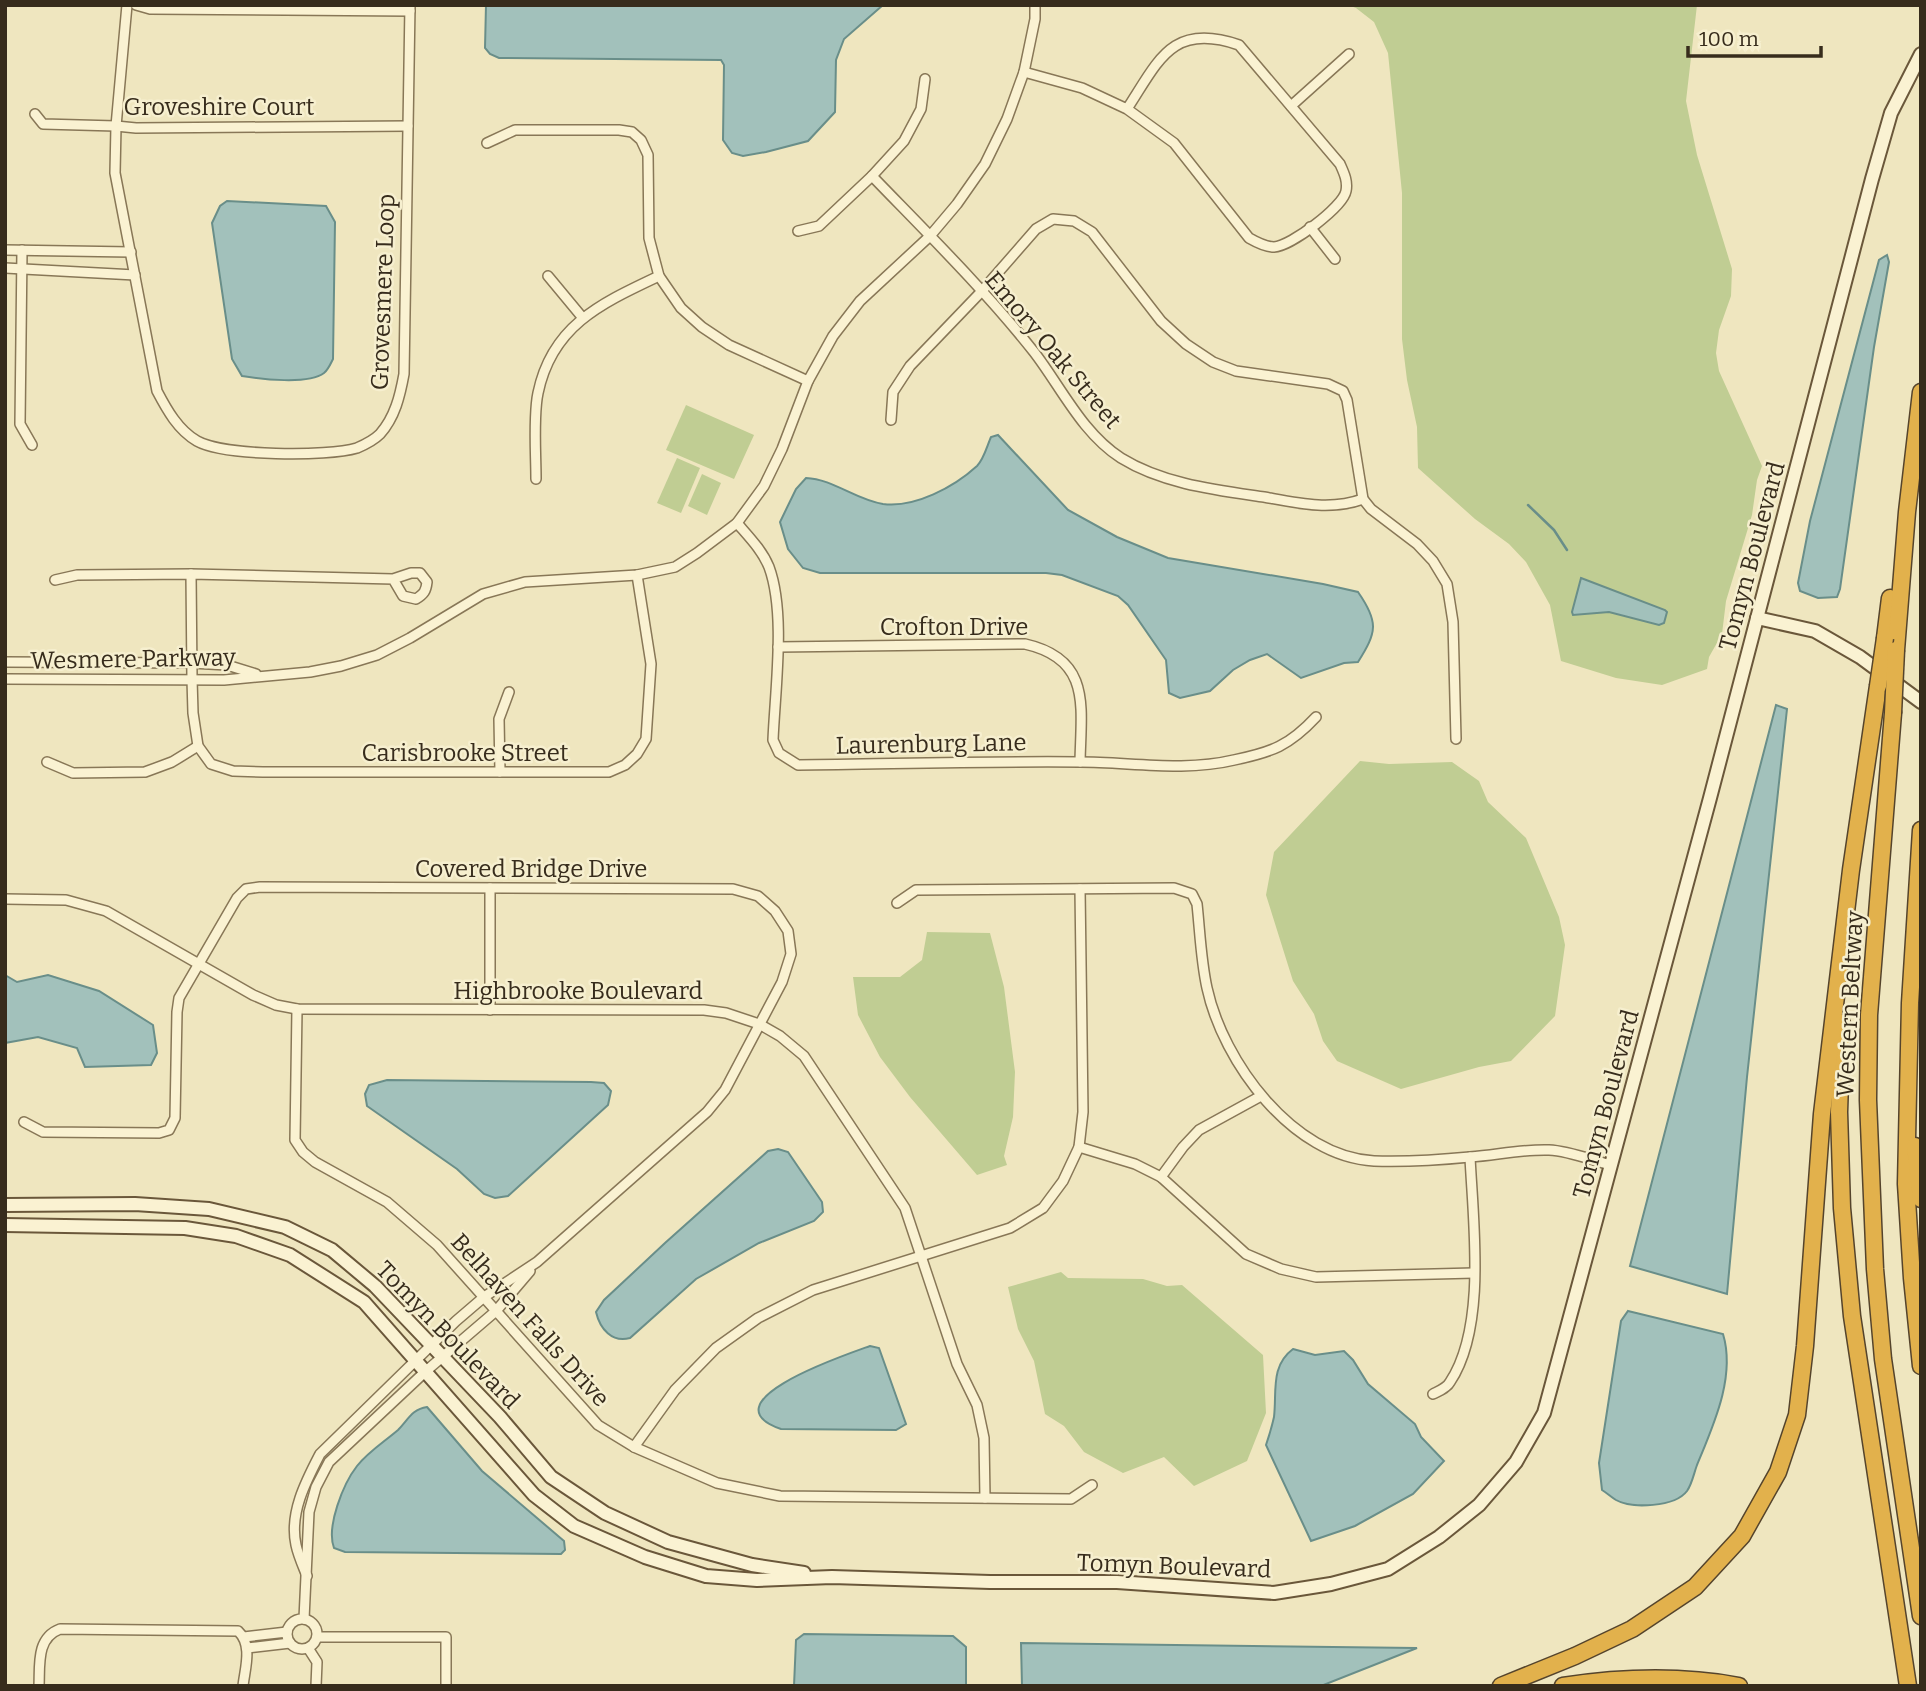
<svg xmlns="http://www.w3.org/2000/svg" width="1926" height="1691" viewBox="0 0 1926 1691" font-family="Bitter,serif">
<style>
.green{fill:#c0cd93}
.water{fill:#a2c1bb;stroke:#698e89;stroke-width:2}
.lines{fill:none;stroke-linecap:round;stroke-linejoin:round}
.stream{stroke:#698e89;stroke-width:2.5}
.street-casing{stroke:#887757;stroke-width:12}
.secondary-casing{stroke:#6a573a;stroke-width:16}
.highway-casing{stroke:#55442c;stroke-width:19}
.street{stroke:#faf2d2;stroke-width:9}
.secondary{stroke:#faf2d2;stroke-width:12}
.highway{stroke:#e2b14c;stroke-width:16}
.highway-bridge-casing{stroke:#55442c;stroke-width:19;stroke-linecap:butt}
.highway-bridge{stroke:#e2b14c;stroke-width:16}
.labels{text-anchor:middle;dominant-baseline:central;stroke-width:5;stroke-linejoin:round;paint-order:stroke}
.street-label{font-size:24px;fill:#372c1c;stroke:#f6efcf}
</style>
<rect width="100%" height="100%" fill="#efe6bf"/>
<!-- green -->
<g class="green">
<polygon points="1348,5 1697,5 1686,101 1697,155 1732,269 1731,296 1719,330 1716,353 1719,371 1762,466 1757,480 1752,515 1726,601 1722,634 1709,657 1707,669 1662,685 1616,678 1561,661 1550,605 1526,562 1509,544 1475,519 1418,468 1417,427 1407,380 1402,339 1402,193 1388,53 1374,22 1356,8"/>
<polygon points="686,405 754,435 734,479 666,450"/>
<polygon points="677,458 700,468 681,513 657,503"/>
<polygon points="702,474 721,483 707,515 688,506"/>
<polygon points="1360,761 1389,764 1452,762 1479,781 1488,802 1526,838 1559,917 1565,945 1555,1016 1511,1061 1479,1067 1401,1089 1337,1061 1323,1041 1314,1014 1293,981 1266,895 1274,852"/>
<polygon points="927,932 990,933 1004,987 1015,1072 1013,1117 1004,1156 1007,1165 977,1175 910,1097 880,1057 858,1015 853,977 900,977 922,960"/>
<polygon points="1061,1272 1068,1278 1143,1279 1167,1286 1182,1285 1263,1355 1266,1413 1247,1461 1194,1486 1164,1457 1123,1473 1084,1452 1064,1426 1045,1414 1034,1361 1018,1329 1008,1287"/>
</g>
<!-- water -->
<g class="water">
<polygon points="486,5 883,5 844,39 836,60 835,112 808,141 766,152 743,156 732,153 723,140 724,65 721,60 499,58 490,54 485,48"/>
<path d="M227 201 326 206 335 222 333 359C331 363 328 370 324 373 308 385 261 379 242 376L232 359 212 223 220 206Z"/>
<polygon points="1887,255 1889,262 1874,347 1840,589 1837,597 1818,598 1800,591 1798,583 1810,521 1879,260"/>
<path d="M998 435 1068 510 1117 537 1168 558 1323 584 1358 592C1379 622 1377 632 1358 662L1344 663 1301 678 1267 654 1250 660 1233 670 1210 691 1180 698 1169 693 1166 660 1128 605 1118 596 1062 575 1046 573H820L803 568 788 549 780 522 796 489 806 478C833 479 856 500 883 504 915 508 954 487 977 466 984 459 987 446 991 437Z"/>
<polygon points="1581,578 1665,610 1667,612 1664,623 1659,625 1609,612 1573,615 1572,612"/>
<polygon points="1776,705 1787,709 1747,1077 1727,1294 1630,1266"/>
<polygon points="5,975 17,982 48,975 99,991 153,1025 157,1053 151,1065 85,1067 77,1048 38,1037 5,1043"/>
<polygon points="387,1080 591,1082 604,1083 611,1091 608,1105 508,1196 495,1198 484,1194 457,1169 367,1106 365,1094 369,1085"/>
<path d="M778 1149 788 1152 822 1202 823 1212 814 1221 759 1243 696 1279 630 1338C612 1343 600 1329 596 1312L604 1300 665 1243 768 1151Z"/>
<path d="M1628 1311 1723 1334C1736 1377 1713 1426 1697 1465 1694 1473 1692 1484 1687 1491 1675 1507 1632 1509 1616 1500 1611 1497 1607 1493 1602 1490L1599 1463 1621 1321Z"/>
<path d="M870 1346 879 1348 906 1424 896 1430 781 1429C704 1402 848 1354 870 1346Z"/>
<path d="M1293 1349 1315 1355 1344 1351 1353 1360 1368 1384 1415 1424 1421 1437 1444 1461 1413 1494 1355 1526 1311 1541 1266 1445C1269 1436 1272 1426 1274 1417 1277 1392 1270 1366 1293 1349Z"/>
<path d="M427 1407 482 1471 564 1541 565 1550 561 1554 345 1552 334 1548C326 1527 343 1484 357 1466 368 1452 384 1442 398 1430 408 1420 412 1409 427 1407Z"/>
<polygon points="804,1634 953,1636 966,1647 966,1686 794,1686 796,1640"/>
<polygon points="1021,1643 1417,1648 1321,1686 1022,1686"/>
</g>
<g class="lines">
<!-- stream -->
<polyline class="stream" points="1528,505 1554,530 1567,550"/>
<defs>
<g id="street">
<path d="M127 5 116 126 115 173 157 391C167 410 178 430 197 441 224 456 327 457 357 448 364 445 375 439 380 434 395 417 400 396 404 374L410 5"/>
<polyline points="136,5 150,9 410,11"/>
<path d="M1024 72 1082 88 1127 109 1174 143 1249 238C1256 242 1265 247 1274 247 1291 246 1343 207 1346 191 1348 181 1344 173 1340 164L1239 45C1172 22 1159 60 1127 109"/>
<polyline points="1291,106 1349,54"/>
<polyline points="35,114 43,124 116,126 136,128 408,126"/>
<polyline points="487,143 515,130 619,130 632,132 641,140 648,155 649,238 659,276 681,308 702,327 729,345 808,381"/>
<path d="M872 176C927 233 985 290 1034 352 1061 387 1082 433 1121 458 1163 484 1216 490 1264 497 1297 503 1330 511 1363 499"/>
<polyline points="1310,227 1335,259"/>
<polyline points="798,231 819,226 872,176 904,141 921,109 925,79"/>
<polyline points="5,250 131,252"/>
<polyline points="22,250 20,424 32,445"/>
<polyline points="5,268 135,275"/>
<polyline points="548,276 582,317"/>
<polyline points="891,420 893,392 910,366 981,292 1036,229 1053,219 1074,221 1092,232 1161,321 1186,344 1213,362 1236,371 1328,384 1343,391 1347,400 1363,499 1371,509 1417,544 1433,561 1447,584 1453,622 1456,739"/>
<path d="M536 479C536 454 533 416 538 393 552 325 602 303 659 276"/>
<path d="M737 523C749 537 762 550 769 567 786 613 775 690 773 740L779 753 798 765C892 764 986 761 1080 762 1130 762 1184 772 1234 760 1272 752 1289 746 1316 717"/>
<polyline points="191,574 192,679 193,713 198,746 211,764 233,771 263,772 609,772 625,765 637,754 646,739 651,664 637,575"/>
<path d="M55 580 77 575 191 574 393 579 403 596 416 599C424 594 426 591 427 582L420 573H411L393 579"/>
<path d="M778 647 1025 644C1092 659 1081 707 1080 762"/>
<polyline points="5,662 191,663 227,665 256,674"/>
<polyline points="5,679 224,680 310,672 341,666 377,655 410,638 483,594 525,582 637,575 675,567 697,553 737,523 764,486 782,449 808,381 833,336 860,301 930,236 957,204 985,164 1007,119 1024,72 1035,19 1035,5"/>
<polyline points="47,762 73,773 145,772 172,762 198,746"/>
<polyline points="500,772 499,719 509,692"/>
<polyline points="5,899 66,900 106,911 253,995 276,1005 297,1009 704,1010 726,1013 759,1024 780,1036 804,1056 905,1208 957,1364 977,1405 984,1438 985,1498"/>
<path d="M897 903 916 890 1174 888 1192 894 1197 904C1200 932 1201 961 1207 988 1223 1062 1293 1157 1374 1161 1405 1162 1439 1160 1470 1157 1497 1155 1522 1149 1549 1150 1570 1151 1591 1160 1611 1165"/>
<polyline points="297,1009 295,1140 303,1152 315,1162 387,1202 437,1245 598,1425 634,1447 717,1483 780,1496 1071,1499 1092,1485"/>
<polyline points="490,1010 490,888"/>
<path d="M24 1122 43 1132 159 1133 169 1130 175 1118 177 1012 179 998 237 898 246 889 260 887 733 889 758 896 775 911 788 931 791 954 782 982 725 1090 707 1112 537 1262 484 1297 456 1321 320 1454C306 1481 289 1513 296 1545 298 1555 303 1566 307 1576"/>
<polyline points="1079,1147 1135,1164 1161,1177 1246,1254 1281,1269 1316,1277 1474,1273"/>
<polyline points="1161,1177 1183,1147 1199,1130 1261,1096"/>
<path d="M1433 1394C1439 1391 1447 1388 1450 1382 1487 1327 1473 1221 1470 1157"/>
<polyline points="634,1447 675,1390 716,1348 758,1318 813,1290 1010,1228 1043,1208 1063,1181 1079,1147 1083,1112 1080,889"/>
<circle cx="302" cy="1634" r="15"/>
<polyline points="304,1619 309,1512 316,1487 329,1462 426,1371 496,1311 530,1271"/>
<polyline points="244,1637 287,1632"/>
<polyline points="318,1637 446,1637 446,1686"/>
<polyline points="247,1648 290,1643"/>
<polyline points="308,1648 317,1662 316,1686"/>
<path d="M39 1686C40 1665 36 1638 60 1629L238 1631C253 1645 245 1668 243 1686"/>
</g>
<g id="secondary">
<polyline points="1757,618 1815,631 1860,657 1921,702"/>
<polyline points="5,1205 135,1204 209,1209 285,1227 332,1250 375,1286 500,1417 551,1477 605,1513 668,1542 752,1565 804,1573"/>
<polyline points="5,1225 185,1228 236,1236 290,1255 364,1302 534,1495 574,1526 645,1557 706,1576 757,1580 832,1577 990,1582 1117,1582 1274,1593 1331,1584 1388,1569 1439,1537 1479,1505 1516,1462 1544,1413 1710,798 1872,179 1891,113 1921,54"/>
</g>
<g id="highway">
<polyline points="1885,638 1890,598"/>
<polyline points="1896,650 1907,512 1921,392"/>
<polyline points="1893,713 1869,1015 1868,1100 1875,1269 1883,1359 1921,1616"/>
<polyline points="1921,830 1910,1003 1906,1184 1912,1278 1921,1366"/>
<polyline points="1842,1023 1839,1112 1842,1208 1852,1316 1908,1686"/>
<polyline points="1915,1146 1921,1199"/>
<polyline points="1501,1686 1575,1656 1632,1629 1695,1587 1742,1536 1778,1472 1797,1415 1805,1346 1822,1114 1851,870 1878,686"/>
<path d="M1563 1686C1622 1677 1680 1675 1739 1686"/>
</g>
</defs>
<!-- street casing -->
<use href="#street" class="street-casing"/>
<!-- secondary casing -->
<use href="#secondary" class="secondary-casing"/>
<!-- highway casing -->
<use href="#highway" class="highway-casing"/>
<!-- street -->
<use href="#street" class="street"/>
<!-- secondary -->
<use href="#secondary" class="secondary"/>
<!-- highway -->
<use href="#highway" class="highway"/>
<defs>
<g id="highway-bridge">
<polyline points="1878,686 1885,638"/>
<polyline points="1893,713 1896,650"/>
</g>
</defs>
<!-- highway-bridge casing -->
<use href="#highway-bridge" class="highway-bridge-casing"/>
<!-- highway-bridge -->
<use href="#highway-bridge" class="highway-bridge"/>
</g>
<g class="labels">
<!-- street labels -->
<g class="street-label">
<text x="219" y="107">Groveshire Court</text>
<text transform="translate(383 292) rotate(-88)">Grovesmere Loop</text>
<text transform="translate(1053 350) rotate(50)">Emory Oak Street</text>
<text transform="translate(1752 556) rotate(-75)">Tomyn Boulevard</text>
<text x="954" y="627">Crofton Drive</text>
<text transform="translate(133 659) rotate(-1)">Wesmere Parkway</text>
<text transform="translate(931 744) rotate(-1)">Laurenburg Lane</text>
<text x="465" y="753">Carisbrooke Street</text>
<text x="531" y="869">Covered Bridge Drive</text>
<text x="578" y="991">Highbrooke Boulevard</text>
<text transform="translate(1850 1004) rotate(-87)">Western Beltway</text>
<text transform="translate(1606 1104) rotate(-75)">Tomyn Boulevard</text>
<text transform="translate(530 1320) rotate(48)">Belhaven Falls Drive</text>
<text transform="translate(448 1335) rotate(46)">Tomyn Boulevard</text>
<text transform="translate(1174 1566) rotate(2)">Tomyn Boulevard</text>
</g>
</g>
<!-- border -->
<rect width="1926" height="1691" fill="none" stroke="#372c1c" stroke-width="14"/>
<!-- scale -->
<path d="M1688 46v10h133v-10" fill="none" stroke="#372c1c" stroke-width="3.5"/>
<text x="1699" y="46" font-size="21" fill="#372c1c" stroke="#f6efcf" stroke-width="5" paint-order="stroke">100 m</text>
</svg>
